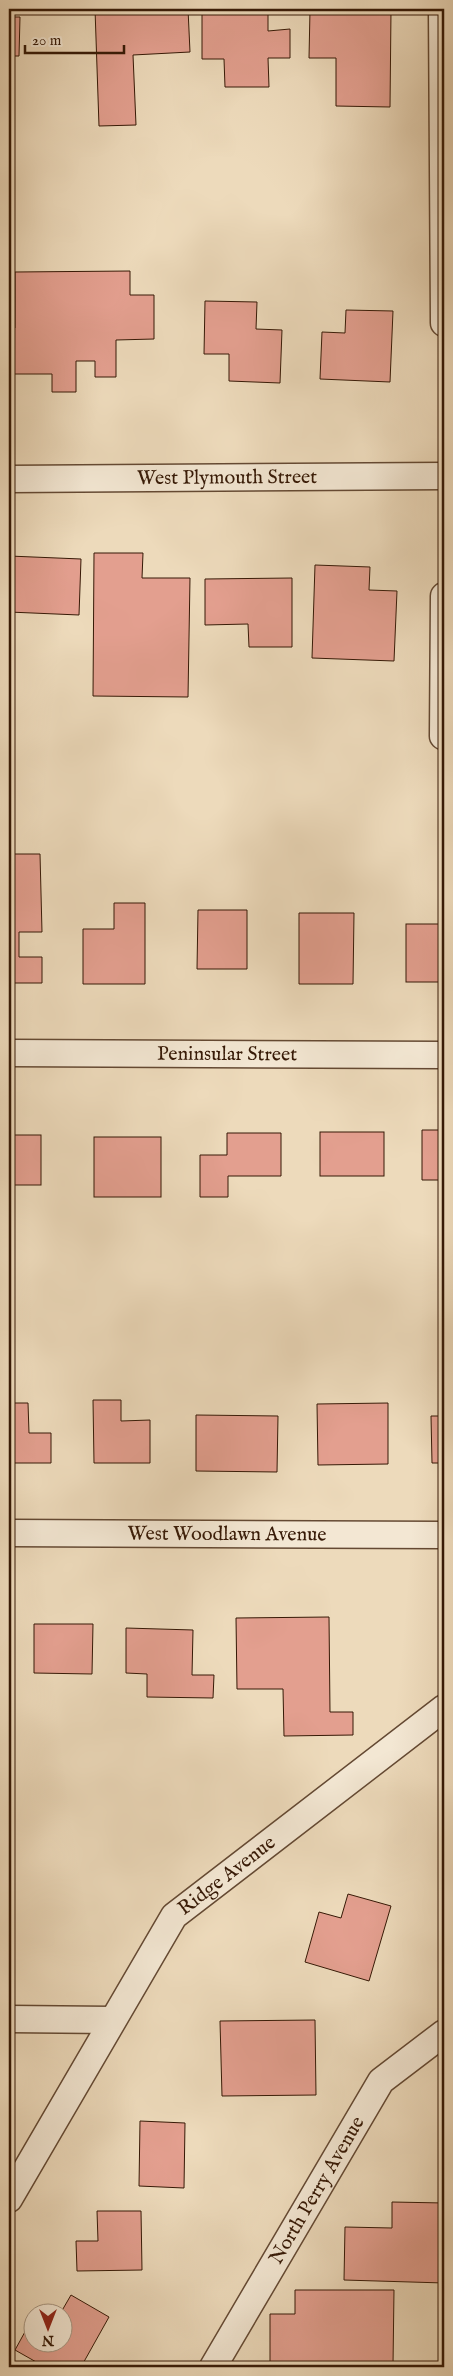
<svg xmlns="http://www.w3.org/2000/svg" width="453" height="2376" viewBox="0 0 453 2376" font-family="'IM FELL English',serif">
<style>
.building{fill:#e39f8f;stroke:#361906}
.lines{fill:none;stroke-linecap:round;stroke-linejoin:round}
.street-casing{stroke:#644933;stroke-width:29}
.street{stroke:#f3e7d3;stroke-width:26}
.labels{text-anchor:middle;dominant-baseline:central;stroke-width:4.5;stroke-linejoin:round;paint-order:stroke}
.street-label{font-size:20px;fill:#361906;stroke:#f3e7d3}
</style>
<rect width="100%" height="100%" fill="#eddabb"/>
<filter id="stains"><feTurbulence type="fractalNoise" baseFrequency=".004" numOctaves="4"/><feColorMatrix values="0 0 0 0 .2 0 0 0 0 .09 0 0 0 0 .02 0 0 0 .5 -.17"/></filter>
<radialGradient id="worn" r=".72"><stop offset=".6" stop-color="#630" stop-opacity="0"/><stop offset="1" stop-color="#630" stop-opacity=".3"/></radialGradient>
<!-- building -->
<g class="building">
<polygon points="95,9 188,9 190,52 133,55 136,125 99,126"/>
<polygon points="202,9 268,9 268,31 290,29 290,58 268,58 269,87 225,87 224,59 202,59"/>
<polygon points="310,10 391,11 390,107 336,106 336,58 309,58"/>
<polygon points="9,17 20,17 19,56 9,56 9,75"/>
<polygon points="130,271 130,295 154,295 154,339 116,340 116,377 95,377 95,361 76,361 76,392 52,392 52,374 9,374 9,328 15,328 15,272"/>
<polygon points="205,301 257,302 256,329 282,330 280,383 229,381 229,354 204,354"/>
<polygon points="346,310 393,311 390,382 320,379 322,332 345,333"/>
<polygon points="94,553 143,553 142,578 190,578 188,697 93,696"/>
<polygon points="9,556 81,559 79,615 9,612"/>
<polygon points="315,565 370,567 369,590 397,591 394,661 312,658"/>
<polygon points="292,578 292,647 249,647 248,624 205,625 205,579"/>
<polygon points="9,854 40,854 42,932 19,932 19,957 42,957 42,983 9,983"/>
<polygon points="114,903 145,903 145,984 83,984 83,929 114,929"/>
<polygon points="198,910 247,910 247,969 197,969"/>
<polygon points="299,913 354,913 353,984 299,984"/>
<rect x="406" y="924" width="38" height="58"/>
<polygon points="422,1130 444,1130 444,1205 444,1180 422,1180"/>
<rect x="320" y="1132" width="64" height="44"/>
<polygon points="227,1133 281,1133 281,1176 228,1176 228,1197 200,1197 200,1155 227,1155"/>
<rect x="9" y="1135" width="32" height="50"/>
<rect x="94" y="1137" width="67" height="60"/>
<polygon points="93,1400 121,1400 121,1421 150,1420 150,1463 94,1463"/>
<polygon points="9,1403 28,1403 29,1433 51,1433 51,1463 9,1463"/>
<polygon points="388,1403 388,1464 318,1465 317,1404"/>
<polygon points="196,1415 278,1416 277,1472 196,1471"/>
<polygon points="431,1416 444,1416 444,1463 432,1463"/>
<polygon points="329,1617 330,1712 353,1712 353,1735 284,1736 283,1689 237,1689 236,1618"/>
<polygon points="34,1624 93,1624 92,1674 34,1673"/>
<polygon points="126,1628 193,1630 192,1675 214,1675 213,1698 147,1697 147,1674 126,1673"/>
<polygon points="348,1894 391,1906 369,1981 305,1962 319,1912 341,1918"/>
<polygon points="315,2020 316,2095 222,2096 220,2021"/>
<polygon points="140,2121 185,2123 184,2188 139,2186"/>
<polygon points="392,2202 444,2203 444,2283 344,2280 345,2227 392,2228"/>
<polygon points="97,2211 141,2211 142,2270 77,2271 76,2241 98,2241"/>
<polygon points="295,2290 394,2290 393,2365 270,2364 270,2314 295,2314"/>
<polygon points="71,2295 109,2317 81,2367 45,2367 15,2350 32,2319 32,2344 62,2344 62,2314 60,2314"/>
</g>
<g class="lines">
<defs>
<g id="street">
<polyline points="442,9 444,323"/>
<path id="s1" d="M9 479 444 476"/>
<polyline points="443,736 444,596"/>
<path id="s2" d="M9 1053 444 1055"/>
<path id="s3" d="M9 1533 444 1535"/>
<polyline points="9,2019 112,2020"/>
<path id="s4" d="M9 2199 174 1916 444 1708"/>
<path id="s5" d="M213 2367 381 2081 444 2033"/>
</g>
</defs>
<!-- street casing -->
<use href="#street" class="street-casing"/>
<!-- street -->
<use href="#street" class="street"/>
</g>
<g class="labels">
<!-- street labels -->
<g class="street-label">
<text stroke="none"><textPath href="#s1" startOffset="218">West Plymouth Street</textPath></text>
<text stroke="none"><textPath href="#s2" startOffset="218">Peninsular Street</textPath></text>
<text stroke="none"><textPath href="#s3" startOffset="218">West Woodlawn Avenue</textPath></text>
<text stroke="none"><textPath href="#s4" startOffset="394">Ridge Avenue</textPath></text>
<text stroke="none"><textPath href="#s5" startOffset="205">North Perry Avenue</textPath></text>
</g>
</g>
<!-- margin -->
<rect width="453" height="2376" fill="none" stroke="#eddabb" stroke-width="30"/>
<rect x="10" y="10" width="433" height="2356" fill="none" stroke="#361906" stroke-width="2.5"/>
<rect x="15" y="15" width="423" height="2346" fill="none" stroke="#361906"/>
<!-- north arrow -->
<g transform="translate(48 2328) rotate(180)"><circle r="24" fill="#f3e7d3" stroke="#a79581"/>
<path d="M0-4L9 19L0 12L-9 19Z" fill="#8f2418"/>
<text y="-8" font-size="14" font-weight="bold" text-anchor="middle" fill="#361906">N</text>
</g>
<!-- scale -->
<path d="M25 45v8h99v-8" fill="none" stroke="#361906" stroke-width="2.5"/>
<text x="32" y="45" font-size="15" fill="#361906" stroke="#f3e7d3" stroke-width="4" paint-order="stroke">20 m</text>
<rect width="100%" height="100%" filter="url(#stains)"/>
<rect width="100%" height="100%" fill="url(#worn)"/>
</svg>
